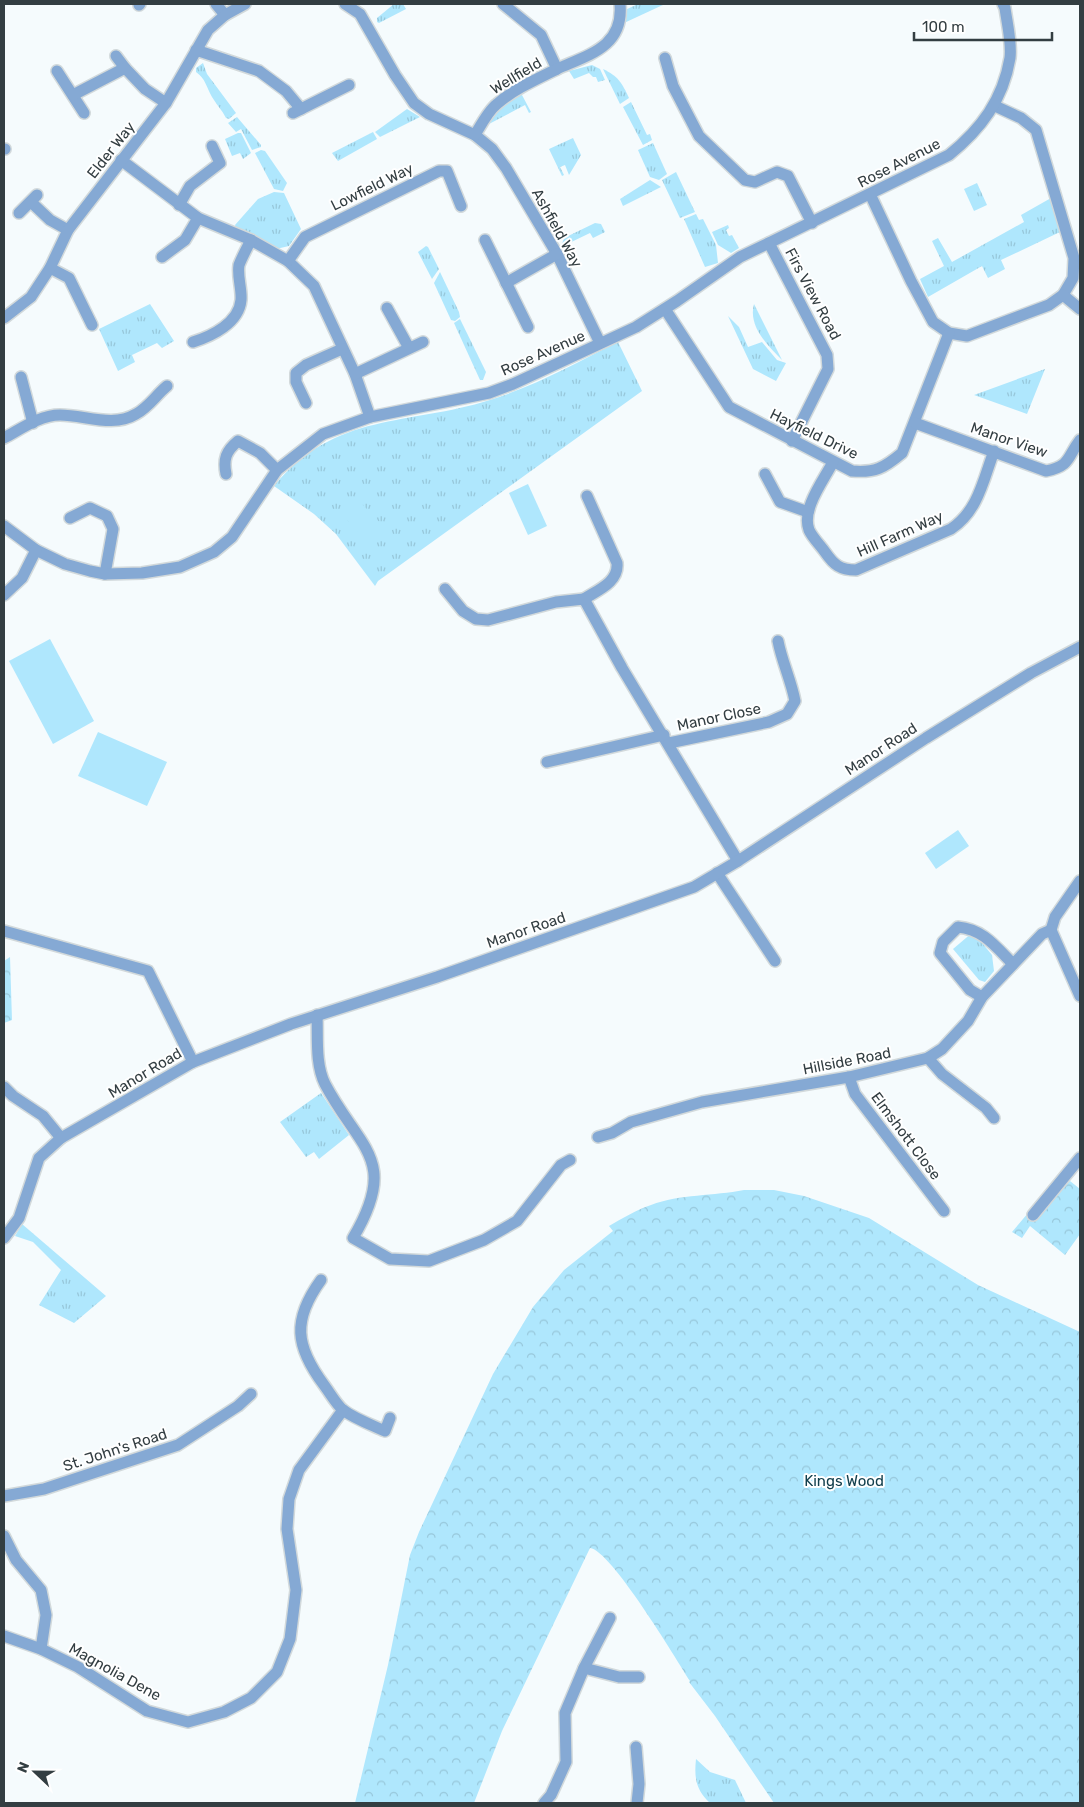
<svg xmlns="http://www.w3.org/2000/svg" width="1084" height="1807" viewBox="0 0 1084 1807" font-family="Rubik,sans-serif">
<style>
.grass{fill:url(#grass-tufts)}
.forest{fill:url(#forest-crowns)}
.pitch{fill:#afe7fd}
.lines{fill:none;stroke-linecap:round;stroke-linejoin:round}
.minor-casing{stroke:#d2d9db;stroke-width:14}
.minor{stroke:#85a9d4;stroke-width:11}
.labels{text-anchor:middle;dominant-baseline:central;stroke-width:4;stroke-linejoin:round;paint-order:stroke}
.street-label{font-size:15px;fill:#333e42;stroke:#fff}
.park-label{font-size:15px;fill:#13404e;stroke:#fff}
</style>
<defs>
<pattern id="grass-tufts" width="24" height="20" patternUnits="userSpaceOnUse" patternTransform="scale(1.25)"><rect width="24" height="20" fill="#afe7fd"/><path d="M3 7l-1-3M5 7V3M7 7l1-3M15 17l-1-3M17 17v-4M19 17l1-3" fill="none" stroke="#97c7da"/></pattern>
<pattern id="forest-crowns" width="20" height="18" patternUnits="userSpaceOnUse" patternTransform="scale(1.25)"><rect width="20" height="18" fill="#afe7fd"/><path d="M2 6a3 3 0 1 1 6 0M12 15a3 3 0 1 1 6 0" fill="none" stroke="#97c7da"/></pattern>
</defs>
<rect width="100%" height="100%" fill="#f5fbfd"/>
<!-- grass -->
<g class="grass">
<polygon points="394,4 403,4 406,9 379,23 377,22 377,18"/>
<polygon points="638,4 665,4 624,23 625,10"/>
<path d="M203 63 207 74 236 113 229 119 226 118C222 110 216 104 212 97 206 87 206 79 196 72V68Z"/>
<polygon points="592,65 600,69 605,80 598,82 596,77 593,77 589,73 574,79 569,71"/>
<path d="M603 69C618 76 622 83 629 98L620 104Z"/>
<polygon points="519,95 522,95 531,112 529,113 525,105 489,124 488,119 492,112"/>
<polygon points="631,102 647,135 650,134 652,140 643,145 623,107"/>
<polygon points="407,109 420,117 380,137 375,132"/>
<polygon points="237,117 261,145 261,147 252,150 241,129 236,132 228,123"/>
<polygon points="373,132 377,139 338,161 332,153"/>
<polygon points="238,133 241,133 251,153 243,159 240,153 232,156 225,139"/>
<polygon points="573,138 581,155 569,175 565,165 560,167 564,175 562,176 549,149"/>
<polygon points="653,143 667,174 659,180 650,177 638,150"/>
<polygon points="261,150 265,151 287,183 283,191 274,189 255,153"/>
<polygon points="676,172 695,212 680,218 662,180"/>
<polygon points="650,180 661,187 623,206 620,199"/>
<polygon points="977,183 987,205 974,211 964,189"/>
<polygon points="274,192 284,193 301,229 289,246 276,249 258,237 236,228 235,225 258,199"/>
<polygon points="1051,198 1060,232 1001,260 1005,269 988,278 982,266 928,297 920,279 944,266 932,241 938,238 952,262 1024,222 1021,215"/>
<polygon points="696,214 699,220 703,219 716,245 718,263 705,267 684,219"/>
<polygon points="595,223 601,224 605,232 593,238 590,233 561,247 564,238"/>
<polygon points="728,225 729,228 726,230 729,236 732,235 739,248 731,253 718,245 712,232"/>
<polygon points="426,246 428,247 439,269 432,279 418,252"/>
<polygon points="440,272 459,312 460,317 455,321 451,320 434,283"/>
<polygon points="150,304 174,341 162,348 157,343 132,355 135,362 118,371 99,329"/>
<path d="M754 304 782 360C767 345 748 326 754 304Z"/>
<polygon points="728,316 739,327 748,347 762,342 777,360 786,363 776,381 753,369"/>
<polygon points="460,319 486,372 483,380 480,380 454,323"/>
<path d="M618 342 642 391 378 581 375 586 336 534 314 514 274 486C336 411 408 426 490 400 535 386 576 363 618 342Z"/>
<polygon points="1045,369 1027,414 974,395"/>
<polygon points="973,932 992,955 994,971 985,982 979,980 953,949"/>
<polygon points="321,1093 349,1135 319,1159 314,1152 306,1157 280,1122"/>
<polygon points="22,1224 106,1296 74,1323 39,1305 61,1270 33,1242 15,1236"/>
<path d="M696 1759 710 1772 735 1780 746 1803H710C696 1790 694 1778 696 1759Z"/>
</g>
<!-- forest -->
<g class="forest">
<polygon points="10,957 12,1020 4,1023 4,961"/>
<polygon points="1070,1181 1080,1189 1080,1234 1065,1255 1030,1226 1022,1238 1012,1232 1045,1193 1055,1197"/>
<path d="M744 1190H774L804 1196 869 1218 978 1285 1080 1332V1803H774L715 1716 689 1682 690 1681C676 1659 611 1550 590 1548L502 1731 474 1803H355L388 1665 410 1555 419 1532 493 1374 533 1307 564 1270 613 1231 609 1226C623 1218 636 1210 651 1205 680 1194 714 1196 744 1190Z"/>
</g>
<!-- pitch -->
<g class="pitch">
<polygon points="528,484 547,526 528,535 509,493"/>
<polygon points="360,502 388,531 372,547 344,517"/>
<polygon points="50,639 94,721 53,744 9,661"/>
<polygon points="98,732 167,762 147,806 78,776"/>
<polygon points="958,830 969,846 936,869 925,853"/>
</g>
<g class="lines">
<defs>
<g id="minor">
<polyline points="216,4 225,15"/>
<polyline points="345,4 360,14 395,75 414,103 429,114 475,135 492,149 506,168 557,254 600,343"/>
<polyline points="503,4 541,35 557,69"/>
<polyline points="139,5 140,4"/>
<polyline points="196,50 259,71 286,91 301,109"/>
<polyline points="116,56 125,68"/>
<polyline points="665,58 673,86 699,136 745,180 755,182 777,172 788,176 812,223"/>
<polyline points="57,71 84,113"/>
<polyline points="73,95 125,68 145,89 166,103"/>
<polyline points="293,113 349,85"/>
<path d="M475 135C481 125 488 111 497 104 514 89 537 79 557 69 588 55 624 47 620 4"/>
<polyline points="4,149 5,149"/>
<polyline points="121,160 198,218 251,240 288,261 314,286 355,374 370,417"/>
<polyline points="870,194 911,281 933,322 949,333 967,336 1049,305 1063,295 1073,278 1074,258 1036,130 1021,118 995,106"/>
<polyline points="31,202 50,220 68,230"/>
<polyline points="179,205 190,186 220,163 212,146"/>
<polyline points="19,213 37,195"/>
<polyline points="485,240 528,327"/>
<polyline points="769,243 827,355 828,369 792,441"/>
<polyline points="162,257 185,240 198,218"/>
<polyline points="288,261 305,237 439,171 447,171 461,206"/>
<polyline points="50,268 69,278 92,325"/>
<polyline points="506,283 557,254"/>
<polyline points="1063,295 1080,309"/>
<polyline points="387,308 409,348"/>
<path d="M665 309 729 407 852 471C875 473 884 468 902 453L949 333"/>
<polyline points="4,318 31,297 50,268 68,230 166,103 208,30 225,15 245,4"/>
<path d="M193 342C212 336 239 323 241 300 242 289 237 276 239 265 242 257 247 248 251 240"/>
<polyline points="355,374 423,342"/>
<polyline points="21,377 33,423"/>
<polyline points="306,403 296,382 296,373 306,365 342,349"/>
<path d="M915 423 1046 471C1071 466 1067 457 1080 440"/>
<path d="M4 438C21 429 40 415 60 415 85 415 113 428 136 414 149 407 156 395 167 386"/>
<path d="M833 462C824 480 801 509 809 530 812 537 820 545 825 552 834 565 840 570 856 570L951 529C978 511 983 481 994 451"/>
<path d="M226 474C223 459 226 451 238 441L260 453 277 470"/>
<polyline points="765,474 780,502 808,512"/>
<polyline points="70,518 90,508 107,516 113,529 105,574"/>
<path d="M4 526 36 550 65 564 90 571 105 574 142 573 180 567 214 552 232 537 277 470 323 434 370 417 489 393 513 384 636 327 677 301 740 257 949 155C981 129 1003 100 1010 58 1012 43 1007 23 1005 8L1003 4"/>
<polyline points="445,589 463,611 476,619 488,620 556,602 584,599 622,668 738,861"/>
<polyline points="4,595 22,578 36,550"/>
<path d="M584 599C598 590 619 582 617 563L587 496"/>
<path d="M669 743 769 722 787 714 795 701C791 680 782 662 778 641"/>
<polyline points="547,762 664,735"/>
<polyline points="717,873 775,961"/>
<polyline points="1080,881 1055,917 1051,930 1080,996"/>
<polyline points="4,931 148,971 193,1062"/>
<path d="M982 997 970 990 940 953 943 942 958 927C983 929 996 947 1013 964"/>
<path d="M317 1015C318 1037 315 1064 325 1084 359 1149 400 1159 353 1238L390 1259 429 1261 484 1240 517 1221 561 1165 570 1160"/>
<polyline points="928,1058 942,1074 986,1108 994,1118"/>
<polyline points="849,1077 855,1094 944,1211"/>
<polyline points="4,1087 13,1096 43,1116 61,1138"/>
<polyline points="598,1137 612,1133 631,1122 702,1102 849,1077 928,1058 942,1049 968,1021 982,997 1042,934 1051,930"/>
<polyline points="1033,1215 1080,1158"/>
<polyline points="4,1238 19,1218 39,1158 61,1138 193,1062 291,1024 437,977 694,887 738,861 926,738 1031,673 1080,647"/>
<path d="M321 1280C292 1320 295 1346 324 1385 330 1393 336 1404 343 1410 355 1419 372 1425 385 1431L390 1418"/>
<polyline points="4,1496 44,1489 178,1445 238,1406 251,1394"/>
<polyline points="4,1536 16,1560 41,1590 46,1615 41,1649"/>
<polyline points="4,1636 41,1649 78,1667 147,1711 188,1722 224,1712 251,1698 277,1672 290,1639 296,1590 287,1529 289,1499 299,1470 343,1410"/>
<polyline points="584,1668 619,1677 639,1677"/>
<polyline points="636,1747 639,1784 637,1803"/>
<polyline points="544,1803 551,1795 566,1762 565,1713 584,1668 610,1618"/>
</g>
</defs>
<!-- minor casing -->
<use href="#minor" class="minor-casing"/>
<!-- minor -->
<use href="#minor" class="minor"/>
</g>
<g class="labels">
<!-- street labels -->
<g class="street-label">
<text transform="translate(516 76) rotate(-31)">Wellfield</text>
<text transform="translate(111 150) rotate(-52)">Elder Way</text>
<text transform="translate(899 163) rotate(-27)">Rose Avenue</text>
<text transform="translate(372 187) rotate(-26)">Lowfield Way</text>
<text transform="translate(557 228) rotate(61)">Ashfield Way</text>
<text transform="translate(813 294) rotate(62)">Firs View Road</text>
<text transform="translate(543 353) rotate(-24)">Rose Avenue</text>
<text transform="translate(814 434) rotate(26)">Hayfield Drive</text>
<text transform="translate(1009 440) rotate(19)">Manor View</text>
<text transform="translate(900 534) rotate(-24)">Hill Farm Way</text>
<text transform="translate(719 717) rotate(-12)">Manor Close</text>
<text transform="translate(881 749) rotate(-33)">Manor Road</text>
<text transform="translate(526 930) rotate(-19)">Manor Road</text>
<text transform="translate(847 1061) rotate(-11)">Hillside Road</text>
<text transform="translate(145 1073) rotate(-31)">Manor Road</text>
<text transform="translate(906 1136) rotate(53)">Elmshott Close</text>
<text transform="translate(115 1450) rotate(-18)">St. John's Road</text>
<text transform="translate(115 1672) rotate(29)">Magnolia Dene</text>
</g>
<!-- park labels -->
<g class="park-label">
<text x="844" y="1481">Kings Wood</text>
</g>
</g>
<!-- border -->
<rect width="1084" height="1807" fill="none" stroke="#333e42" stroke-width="10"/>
<!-- north arrow -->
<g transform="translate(35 1772) rotate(292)" stroke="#ffffff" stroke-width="4" paint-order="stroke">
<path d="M0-4L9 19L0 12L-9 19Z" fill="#333e42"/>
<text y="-8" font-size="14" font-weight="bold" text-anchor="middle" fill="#333e42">N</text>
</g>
<!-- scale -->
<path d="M914 32v8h138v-8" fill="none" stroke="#333e42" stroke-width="2.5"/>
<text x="922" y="32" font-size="15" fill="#333e42" stroke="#ffffff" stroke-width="4" paint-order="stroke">100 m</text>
</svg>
